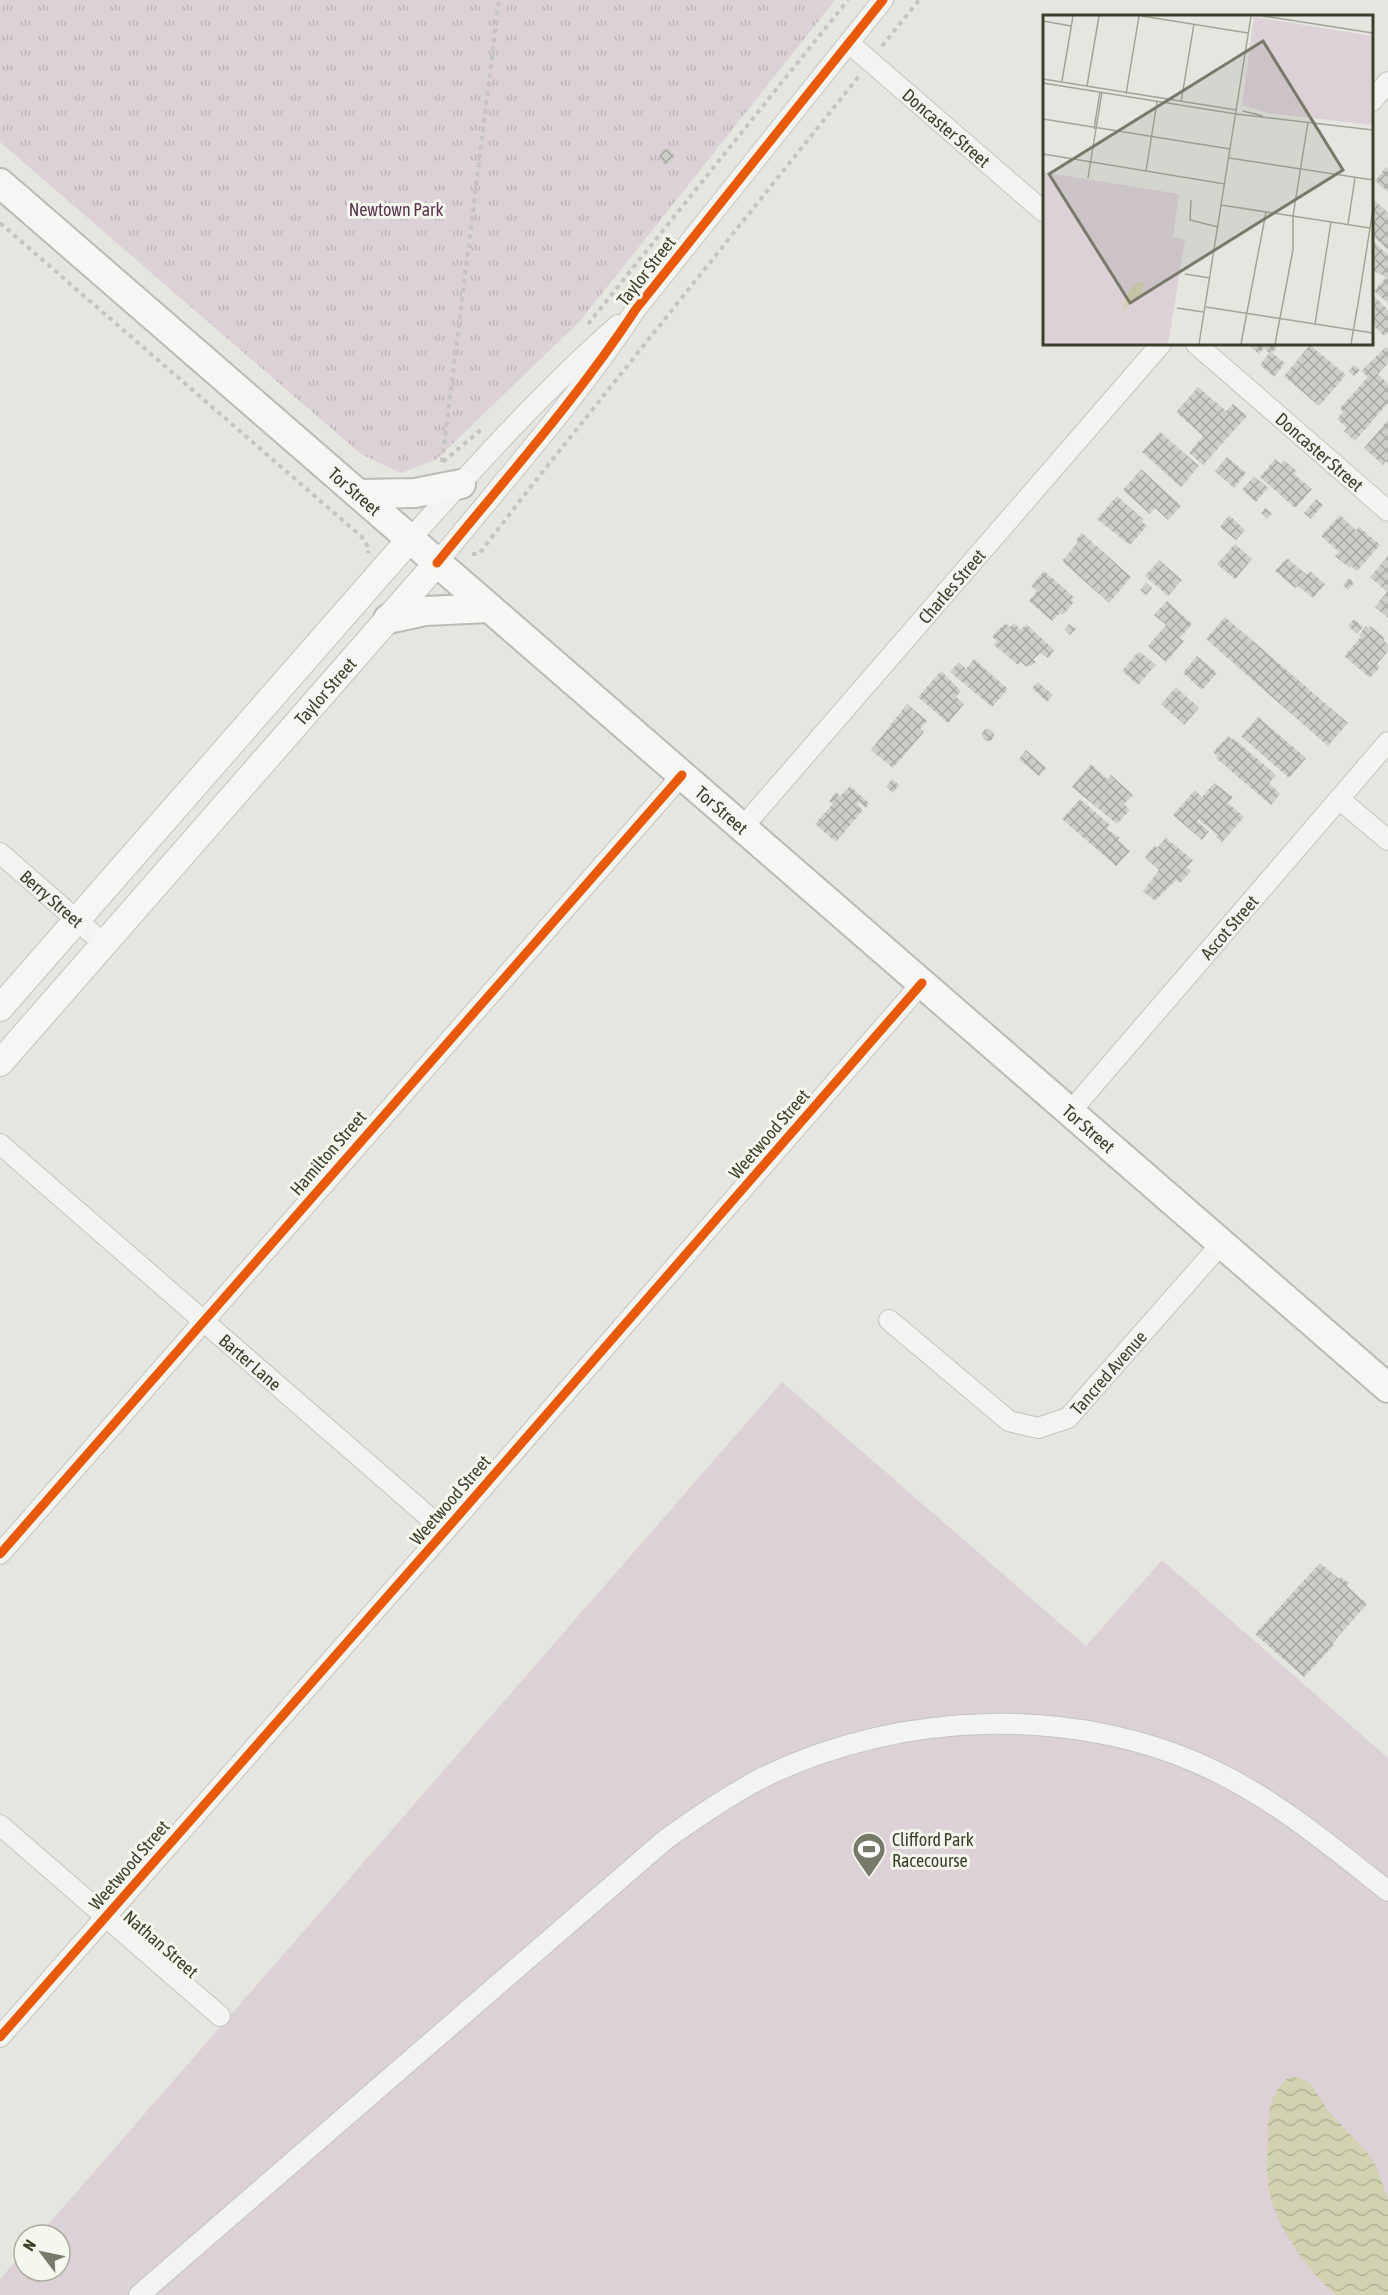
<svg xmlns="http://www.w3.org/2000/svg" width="1388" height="2295" viewBox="0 0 1388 2295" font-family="'Asap Condensed',sans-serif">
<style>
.green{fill:#dbd1d7}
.park{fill:url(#park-tufts)}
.water{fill:url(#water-waves)}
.building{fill:url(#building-cross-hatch)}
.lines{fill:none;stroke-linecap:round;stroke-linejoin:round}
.minor-casing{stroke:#c4c4bf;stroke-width:22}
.major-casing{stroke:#c3c4bd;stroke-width:28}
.highway-casing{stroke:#babbb3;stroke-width:32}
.path{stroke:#c5c5bf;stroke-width:4;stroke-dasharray:4.5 4.5;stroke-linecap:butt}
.minor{stroke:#f3f3f1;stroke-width:20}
.major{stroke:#f6f6f5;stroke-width:26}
.highway{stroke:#f6f6f5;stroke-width:28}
.cycleway-casing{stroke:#f5f6ee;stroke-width:13}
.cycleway{stroke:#e8590c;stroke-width:9}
.labels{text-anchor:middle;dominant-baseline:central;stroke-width:6;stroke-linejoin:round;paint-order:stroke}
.street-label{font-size:18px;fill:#3d4028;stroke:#f5f6ee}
.park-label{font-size:18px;fill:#5b3550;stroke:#f5f6ee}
.poi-label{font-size:18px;fill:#3d4028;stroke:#f5f6ee;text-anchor:start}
.inset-road{fill:none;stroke:#a2a497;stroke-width:1.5}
.view{fill:#787a69;fill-opacity:0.15;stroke:#787a69;stroke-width:3}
.inset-edge{fill:none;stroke:#3d4028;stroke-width:3}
</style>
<defs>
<pattern id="park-tufts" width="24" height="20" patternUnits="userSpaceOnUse" patternTransform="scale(1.5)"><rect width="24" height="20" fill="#dbd1d7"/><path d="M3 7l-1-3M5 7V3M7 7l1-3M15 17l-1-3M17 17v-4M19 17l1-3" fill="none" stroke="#bdb4b9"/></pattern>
<pattern id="water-waves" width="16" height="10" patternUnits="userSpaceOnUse" patternTransform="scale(1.5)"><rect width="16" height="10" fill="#d1d2af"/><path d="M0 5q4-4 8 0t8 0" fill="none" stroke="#b4b597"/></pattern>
<pattern id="building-cross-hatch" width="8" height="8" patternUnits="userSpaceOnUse" patternTransform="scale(1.5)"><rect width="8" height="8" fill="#cecec9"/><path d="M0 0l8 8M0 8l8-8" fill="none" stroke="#a8a9a3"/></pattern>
</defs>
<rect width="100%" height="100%" fill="#e6e6e1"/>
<!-- green -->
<polygon class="green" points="782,1382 1086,1646 1162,1560 1388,1758 1388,2295 0,2295 0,2279 24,2252 24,2271 60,2271 60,2235 39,2235"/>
<!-- park -->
<polygon class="park" points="0,0 835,0 580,321 437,459 401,473 361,454 0,142"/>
<!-- water -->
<path class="water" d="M1291 2076 1302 2079 1312 2085 1328 2111 1366 2151 1376 2166 1388 2199V2295H1336C1308 2272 1271 2220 1268 2183 1266 2168 1268 2152 1268 2137 1268 2112 1269 2091 1291 2076Z"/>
<!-- building -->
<g class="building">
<polygon points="670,149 674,155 671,162 664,164 659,158 662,150"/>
<polygon points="1386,167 1388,169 1388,192 1375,181"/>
<polygon points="1372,198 1388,213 1388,250 1372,235"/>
<polygon points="1372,240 1388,255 1388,303 1374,291 1386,277 1372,270"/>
<polygon points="1372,294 1388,310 1388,332 1384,336 1372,324"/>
<polygon points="1247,344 1280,344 1272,353 1285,363 1274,377 1260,365 1269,353 1264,348 1259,354"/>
<polygon points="1310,345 1346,375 1319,406 1284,376"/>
<polygon points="1386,347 1388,349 1388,363 1378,374 1388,384 1388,403 1355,441 1344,431 1347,428 1337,419 1343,412 1340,408 1368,377 1361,371"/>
<polygon points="1354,365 1360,370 1354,376 1348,371"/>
<polygon points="1198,387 1226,411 1233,404 1247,416 1203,465 1189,453 1203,436 1176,412"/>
<polygon points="1388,420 1388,463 1386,461 1383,465 1364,448"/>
<polygon points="1160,432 1199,466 1181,487 1142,452"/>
<polygon points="1227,457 1246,473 1234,488 1215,471"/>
<polygon points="1275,459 1281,464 1284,460 1297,471 1294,474 1312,489 1295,508 1260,477"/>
<polygon points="1141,469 1181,506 1168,520 1155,508 1150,514 1123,490"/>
<polygon points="1254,476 1268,488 1256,502 1242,490"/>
<polygon points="1117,496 1143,519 1142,521 1147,526 1130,545 1097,519"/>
<polygon points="1316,499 1323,505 1311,519 1304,513"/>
<polygon points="1265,508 1272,513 1267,519 1261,513"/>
<polygon points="1229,515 1245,530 1236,540 1220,527"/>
<polygon points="1340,515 1356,530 1359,527 1380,545 1357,571 1351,566 1350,568 1335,556 1339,552 1321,536"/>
<polygon points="1082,533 1131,577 1109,603 1062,561 1078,542 1076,540"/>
<polygon points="1235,544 1252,559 1235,579 1217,564"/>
<polygon points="1388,556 1388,618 1375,607 1387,592 1370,577"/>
<polygon points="1287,558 1307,575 1310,571 1325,584 1313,598 1298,586 1295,588 1275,571"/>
<polygon points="1159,560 1182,580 1168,596 1145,576"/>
<polygon points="1044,571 1074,597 1071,600 1074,602 1063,615 1060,613 1052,621 1029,601 1037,591 1031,586"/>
<polygon points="1349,578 1354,583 1348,590 1343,585"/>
<polygon points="1146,583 1152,588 1146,595 1140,590"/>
<polygon points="1167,601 1192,624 1180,638 1184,641 1166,662 1148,646 1166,625 1154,615"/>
<polygon points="1225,617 1348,723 1328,746 1206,639"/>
<polygon points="1354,619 1363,627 1357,634 1348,626"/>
<polygon points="1005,623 1010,627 1014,623 1021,630 1026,624 1054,650 1048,658 1040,653 1033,660 1036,662 1031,666 1029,665 1027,667 1021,662 1018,665 994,645 997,641 992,637"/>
<polygon points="1069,624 1076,629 1070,635 1064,630"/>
<polygon points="1366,626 1368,628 1370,626 1385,638 1383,640 1388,645 1388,651 1377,664 1380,667 1370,678 1344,656 1361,637 1359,635"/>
<polygon points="1139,651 1156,665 1138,685 1122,671"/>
<polygon points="1197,656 1217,673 1202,690 1183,673"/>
<polygon points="974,659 1008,689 992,707 950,672 959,662 966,669"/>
<polygon points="941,671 961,691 956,697 964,704 948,723 918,697"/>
<polygon points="1038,682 1053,695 1047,702 1032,688"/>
<polygon points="1176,687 1199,708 1184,725 1161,704"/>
<polygon points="907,704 927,721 920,729 924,732 893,768 871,750"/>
<polygon points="1258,717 1306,758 1289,778 1241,736"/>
<circle cx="988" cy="735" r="6"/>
<polygon points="1228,736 1232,740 1233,738 1276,775 1269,783 1280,794 1271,805 1216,758 1218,756 1213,752"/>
<polygon points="1026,750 1046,768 1039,776 1019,759"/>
<polygon points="1091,764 1107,779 1111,775 1133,795 1124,804 1130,810 1117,824 1072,787"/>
<polygon points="892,779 899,785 893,793 886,787"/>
<polygon points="1214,783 1233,797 1228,803 1244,817 1222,842 1216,837 1218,835 1198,819 1197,821 1209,831 1202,840 1173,815 1195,790 1202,797"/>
<polygon points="850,786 869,803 866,808 859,802 857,804 863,810 836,842 815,824 833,804 829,801 836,792 840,796"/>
<polygon points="1080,799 1110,825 1107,829 1120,838 1118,840 1130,851 1116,866 1062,819"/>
<polygon points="1166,838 1193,860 1187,867 1191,871 1180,883 1176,880 1155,901 1143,891 1159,870 1145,857 1155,845 1157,848"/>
<polygon points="1320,1563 1339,1579 1341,1577 1349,1583 1347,1586 1367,1604 1332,1644 1334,1645 1304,1677 1255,1634"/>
</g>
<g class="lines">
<defs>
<g id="minor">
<path id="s1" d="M849 43 1044 212"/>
<polyline points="1372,101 1388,82"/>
<path id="s2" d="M1196 344 1388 511"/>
<path d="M411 538C477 465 544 390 618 325"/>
<path d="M437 563C505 479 577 399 636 309L883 0"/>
<polyline points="1339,799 1388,840"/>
<path id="s3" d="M742 828 1161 344"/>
<path id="s4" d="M0 853 104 944"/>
<path id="s5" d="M1070 1112 1388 742"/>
<path id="s6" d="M0 1144 445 1531"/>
<path id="s7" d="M889 1320 1009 1421 1038 1428 1068 1418 1221 1244"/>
<polyline points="0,1554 682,775"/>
<polyline points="0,1825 220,2016"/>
<polyline points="0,2037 445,1531 922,983"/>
<path d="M139 2295 665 1840C697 1817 729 1795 764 1777 900 1710 1080 1704 1217 1772 1280 1803 1333 1848 1388 1891"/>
</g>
<g id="major">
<polyline points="0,1008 411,538"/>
<path id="s8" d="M0 1063 437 563"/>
</g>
<g id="highway">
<path id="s9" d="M0 183 1388 1388"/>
<polyline points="360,494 415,493 461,484"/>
<polyline points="388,619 425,611 489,608"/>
</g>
</defs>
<!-- minor casing -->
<use href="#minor" class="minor-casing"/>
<!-- major casing -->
<use href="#major" class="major-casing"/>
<!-- highway casing -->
<use href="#highway" class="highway-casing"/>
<!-- path -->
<g class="path">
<polyline points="882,46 919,0"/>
<polyline points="0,223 362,537 369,549 368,553"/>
<polyline points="588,324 848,0"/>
<polyline points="442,462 499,0"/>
<polyline points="443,462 483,428"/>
<polyline points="472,554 479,554 529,489 859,76"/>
</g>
<!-- minor -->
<use href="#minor" class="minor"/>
<!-- major -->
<use href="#major" class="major"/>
<!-- highway -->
<use href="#highway" class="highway"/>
<defs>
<g id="cycleway">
<path d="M437 563C505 479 577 399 636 309L883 0"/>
<polyline points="0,1554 682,775"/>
<polyline points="0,2037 445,1531 922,983"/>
</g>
</defs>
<!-- cycleway casing -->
<use href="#cycleway" class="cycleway-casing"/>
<!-- cycleway -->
<use href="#cycleway" class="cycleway"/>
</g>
<!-- icons -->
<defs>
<symbol id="stadium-pin" viewBox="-11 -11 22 30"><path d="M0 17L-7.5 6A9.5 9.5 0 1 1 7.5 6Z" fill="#787a69" stroke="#f5f6ee"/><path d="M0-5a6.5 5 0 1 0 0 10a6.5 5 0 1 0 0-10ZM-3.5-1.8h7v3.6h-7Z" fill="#fff"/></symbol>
</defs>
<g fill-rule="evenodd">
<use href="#stadium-pin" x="850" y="1830" width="38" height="52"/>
</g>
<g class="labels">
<!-- street labels -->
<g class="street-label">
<text stroke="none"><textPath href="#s1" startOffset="129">Doncaster Street</textPath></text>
<text transform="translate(646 271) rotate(-52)">Taylor Street</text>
<text stroke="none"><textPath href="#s2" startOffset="164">Doncaster Street</textPath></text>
<text stroke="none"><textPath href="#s9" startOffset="470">Tor Street</textPath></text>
<text stroke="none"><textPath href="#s3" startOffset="320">Charles Street</textPath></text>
<text stroke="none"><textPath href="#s8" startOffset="494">Taylor Street</textPath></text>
<text stroke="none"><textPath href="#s9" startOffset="956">Tor Street</textPath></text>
<text stroke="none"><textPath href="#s4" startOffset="69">Berry Street</textPath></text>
<text stroke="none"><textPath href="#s5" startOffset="244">Ascot Street</textPath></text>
<text stroke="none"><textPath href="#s9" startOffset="1442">Tor Street</textPath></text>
<text transform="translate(769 1134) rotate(-49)">Weetwood Street</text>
<text transform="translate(328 1153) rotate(-49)">Hamilton Street</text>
<text stroke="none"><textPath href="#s6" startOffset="332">Barter Lane</textPath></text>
<text stroke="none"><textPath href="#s7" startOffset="279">Tancred Avenue</textPath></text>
<text transform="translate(450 1500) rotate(-49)">Weetwood Street</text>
<text transform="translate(129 1865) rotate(-49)">Weetwood Street</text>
<text transform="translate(161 1944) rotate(41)">Nathan Street</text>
</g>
<!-- park labels -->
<g class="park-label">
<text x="396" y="209">Newtown Park</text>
</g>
<!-- poi labels -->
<g class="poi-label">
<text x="892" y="1839">Clifford Park<tspan x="892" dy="21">Racecourse</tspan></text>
</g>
</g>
<!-- overview -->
<g transform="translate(1043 15)">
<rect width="330" height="330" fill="#e6e6e1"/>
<path d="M0 157 136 179 130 222 142 225 125 329H0Z" fill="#dbd1d7"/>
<path d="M211 2 330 21V110L224 98 199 90Z" fill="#dbd1d7"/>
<path d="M97 266 102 268 98 280 79 296 87 274Z" fill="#d1d2af"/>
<path class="inset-road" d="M99 1 205 18M220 1 330 18M0 6 28 11M0 64 193 95M19 66 30 1M0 68 193 99M44 71 56 1M83 79 96 1M138 87 151 9M200 96 220 101M193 99 330 115M0 104 187 134M51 114 57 77M0 139 182 169M186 143 330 165M103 156 114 87M45 163 59 77M148 185 147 205 175 212M178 190 327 213M305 209 312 163M142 259 167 263M163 292 330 318M134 293 160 297M314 295 330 194M272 309 288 207M156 329 208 1M198 329 223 197M232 329 250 235V201L265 107M308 329 314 294"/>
<path class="view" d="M220 26 300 155 87 288 6 159Z"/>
<rect width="330" height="330" class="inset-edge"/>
</g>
<!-- north arrow -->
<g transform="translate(42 2253) rotate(302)"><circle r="28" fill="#f5f6ee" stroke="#abad9f" stroke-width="1.5"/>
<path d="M0-4.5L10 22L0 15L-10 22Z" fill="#787a69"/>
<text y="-9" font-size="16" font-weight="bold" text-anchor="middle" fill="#3d4028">N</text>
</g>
</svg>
